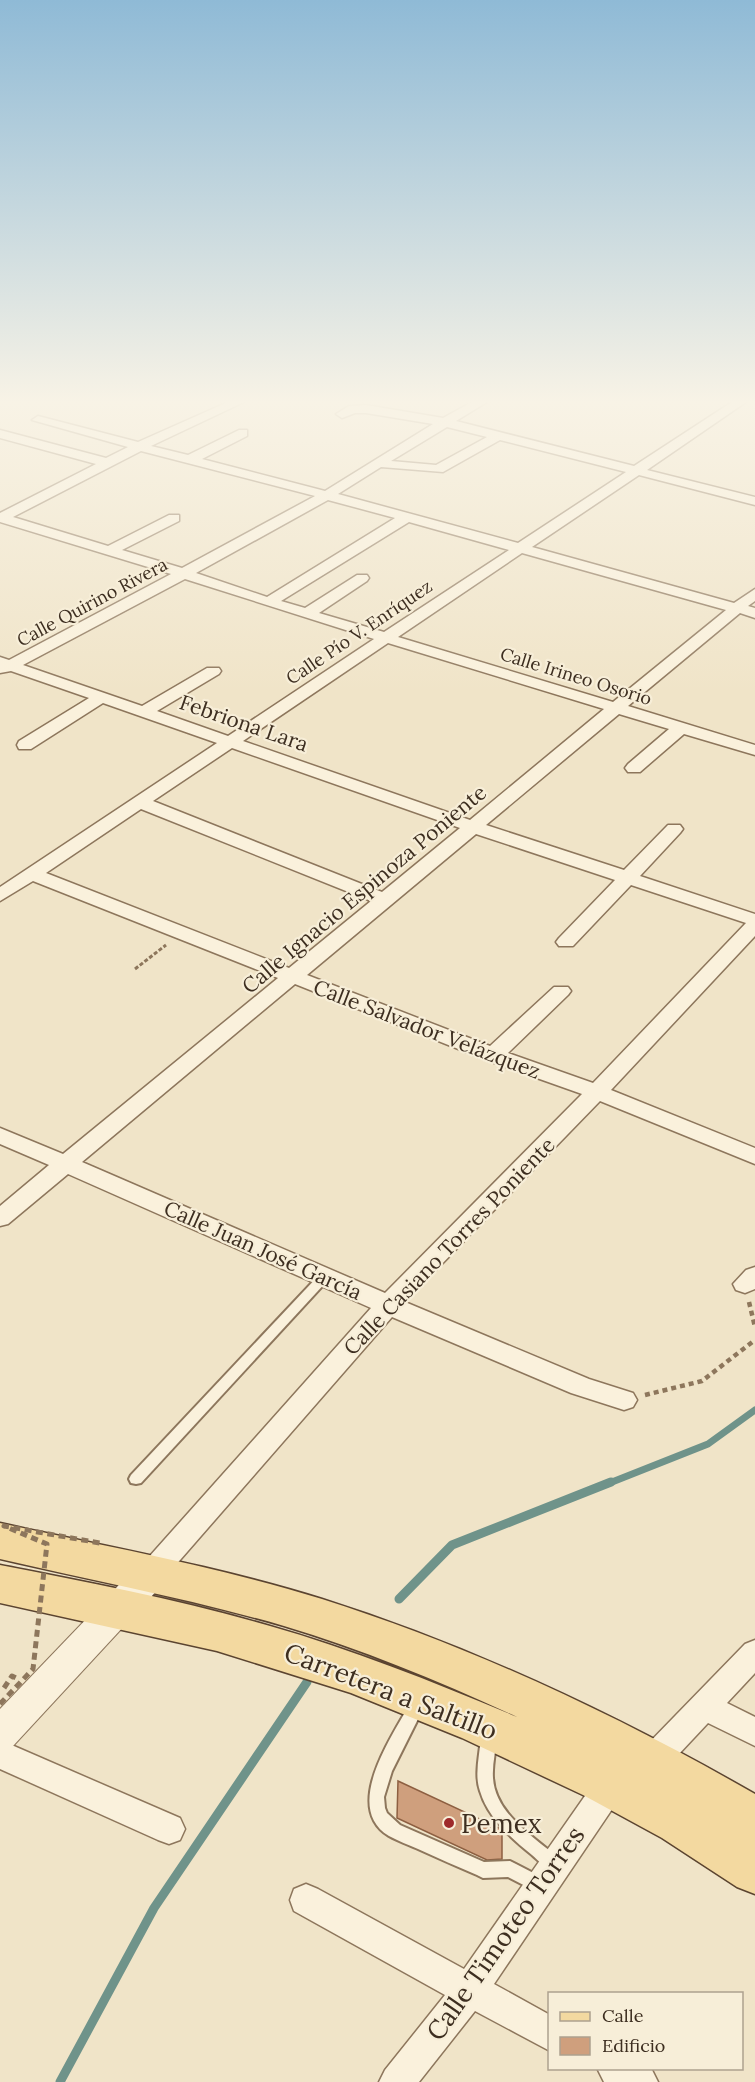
<svg xmlns="http://www.w3.org/2000/svg" width="755" height="2082" viewBox="0 0 755 2082" font-family="Lora,serif">
<style>
.lines{fill:none;stroke-linecap:round;stroke-linejoin:round}
.stream-far1{stroke:#6f938a;stroke-width:7}
.stream{stroke:#6f938a;stroke-width:9}
.building{fill:#cf9f7d;stroke:#8d5f41;stroke-width:1.5}
.service-casing{stroke:#8d765c;stroke-width:4}
.minor-casing{stroke:#8d765c;stroke-width:3}
.tertiary-casing{stroke:#8d765c;stroke-width:2}
.primary-casing{stroke:#5b4430;stroke-width:3}
.path-far2{stroke:#8d765c;stroke-width:3;stroke-dasharray:4 2;stroke-linecap:butt}
.path-far1{stroke:#8d765c;stroke-width:4.5;stroke-dasharray:5 4;stroke-linecap:butt}
.path{stroke:#8d765c;stroke-width:5;stroke-dasharray:7 4.5;stroke-linecap:butt}
.service{fill:#faf1dc;fill-rule:evenodd}
.minor{fill:#faf1dc;fill-rule:evenodd}
.tertiary{fill:#faf1dc;fill-rule:evenodd}
.primary{fill:#f3d9a0;fill-rule:evenodd}
.path-bridge{stroke:#8d765c;stroke-width:5;stroke-dasharray:7 4.5;stroke-linecap:butt}
.poi-dot{fill:#9e2a2b;stroke:#f7eed8;stroke-width:2}
.labels{text-anchor:middle;dominant-baseline:central;stroke-width:4.5;stroke-linejoin:round;paint-order:stroke}
.far-street-label{font-size:18px;fill:#3d2e20;stroke:#f7eed8}
.street-label{font-size:21px;fill:#3d2e20;stroke:#f7eed8}
.near-street-label{font-size:26px;fill:#3d2e20;stroke:#f7eed8}
.near-poi-label{font-size:26px;fill:#3d2e20;stroke:#f7eed8;text-anchor:start}
</style>
<rect width="100%" height="100%" fill="#f0e4c8"/>
<g class="lines">
<!-- stream-far1 -->
<polyline class="stream-far1" points="607,1484 708,1444 755,1410"/>
<!-- stream -->
<g class="stream">
<polyline points="399,1599 452,1545 611,1482"/>
<polyline points="60,2082 154,1908 307,1682"/>
</g>
</g>
<!-- building -->
<polygon class="building" points="398,1781 499,1828 502,1831 502,1859 487,1860 397,1818"/>
<g class="lines">
<defs>
<g id="service">
<polygon points="324,1273 328,1274 330,1277 328,1280 141,1483 136,1484 131,1483 129,1479 131,1475 320,1274"/>
<path d="M417 1698 422 1700 425 1705 392 1771 384 1797 385 1808 387 1813 400 1825 484 1862 510 1861 516 1864 545 1879 547 1885 545 1891 539 1893 508 1877 483 1878 477 1875C458 1867 438 1858 418 1849 409 1845 398 1841 389 1836 341 1807 394 1734 412 1700Z"/>
<path d="M489 1729 494 1731 497 1736C496 1750 492 1764 493 1778 495 1814 535 1838 560 1859L562 1864 560 1869 554 1872C545 1868 539 1861 532 1855 511 1838 488 1818 480 1791 474 1774 480 1754 481 1736L484 1731Z"/>
</g>
<g id="minor">
<path d="M228 402H244L151 446 188 455 239 430H247V436L202 459 325 491 433 424 366 413H355L342 418 336 414 349 406 366 405 443 418 472 402H487L456 421 634 466 732 402H746L647 470 755 497V505L639 475 532 547 734 603 755 589V601L748 606 755 608V618L740 613 628 706 755 745V755L684 734 640 772H628L625 768 628 764 669 729 619 714 486 825 624 870 668 825H680L683 829 680 833 640 876 755 914V936L611 1090 755 1148V1164L600 1101 405 1302 589 1379 633 1393 637 1400 633 1407 624 1410 571 1393 392 1317 160 1583 150 1587 140 1583 136 1575 140 1567 371 1308 68 1174 8 1224 0 1226V1206L49 1165 0 1144V1128L63 1154 278 978 33 881 0 901V887L217 743 103 703 31 749H19L17 745 19 741 89 698 11 671 0 673V657L9 660 171 574 0 522V513L96 464 0 438V430L106 458 128 447 32 420 38 416 138 442ZM447 427 487 437 436 465 391 461ZM500 440 626 472 518 543 338 494 381 467 443 472ZM141 451 315 496 182 568 122 550 179 521V515H169L108 546 13 517ZM328 500 395 518 267 597 196 573ZM409 522 509 550 384 632 319 613 367 581 369 578 367 575H357L305 608 281 601ZM522 553 726 610 613 702 398 637ZM185 579 374 639 228 736 157 711 219 674 221 671 219 668H207L142 706 23 665ZM388 643 604 709 470 820 243 741ZM232 748 460 828 382 892 153 801ZM141 809 371 901 289 968 46 873ZM476 834 615 880 559 938 556 942 559 946H573L631 885 746 923 593 1083 508 1053 568 995 571 991 568 987H554L490 1046 307 975ZM295 984 486 1060 582 1094 385 1293 82 1162Z"/>
<polygon points="755,1267 755,1289 745,1293 736,1290 733,1284 746,1270"/>
<polygon points="755,1640 755,1673 727,1703 755,1717 755,1746 708,1723 663,1771 652,1775 641,1771 637,1761 641,1751 745,1644"/>
<polygon points="0,1740 180,1818 185,1829 180,1840 169,1844 158,1840 0,1769"/>
<polygon points="612,1769 623,1773 628,1783 623,1793 494,1984 550,2015 550,2051 475,2011 419,2082 379,2082 385,2070 445,1995 294,1911 290,1900 294,1889 306,1884 318,1889 464,1969 601,1773"/>
<polygon points="597,2068 651,2068 658,2082 604,2082"/>
</g>
<polygon id="tertiary" points="150,1561 162,1565 167,1575 162,1585 13,1746 0,1751 0,1709 138,1565"/>
<path id="primary" d="M0 1523C108 1547 216 1566 322 1599 473 1647 617 1715 755 1794V1894L737 1887 662 1838 583 1795 462 1738 351 1693 217 1651 0 1603V1565C91 1583 182 1600 270 1626 354 1650 436 1683 517 1717 441 1682 364 1650 284 1626 191 1599 95 1581 0 1559Z"/>
</defs>
<!-- service casing -->
<use href="#service" class="service-casing"/>
<!-- minor casing -->
<use href="#minor" class="minor-casing"/>
<!-- tertiary casing -->
<use href="#tertiary" class="tertiary-casing"/>
<!-- primary casing -->
<use href="#primary" class="primary-casing"/>
<!-- path-far2 -->
<polyline class="path-far2" points="135,969 166,945"/>
<!-- path-far1 -->
<g class="path-far1">
<polyline points="749,1302 755,1327"/>
<polyline points="645,1395 702,1381 755,1340"/>
</g>
<!-- path -->
<polyline class="path" points="4,1688 12,1676 16,1678"/>
<!-- service -->
<use href="#service" class="service"/>
<!-- minor -->
<use href="#minor" class="minor"/>
<!-- tertiary -->
<use href="#tertiary" class="tertiary"/>
<!-- primary -->
<use href="#primary" class="primary"/>
<!-- path-bridge -->
<polyline class="path-bridge" points="0,1704 33,1669 47,1544 4,1526 100,1543"/>
</g>
<!-- sky -->
<linearGradient id="sky" x2="0" y2="1"><stop stop-color="#8fbad6"/><stop offset="0.58" stop-color="#f8f3e6"/><stop offset="1" stop-color="#f8f3e6" stop-opacity="0"/></linearGradient>
<rect width="755" height="693" fill="url(#sky)"/>
<!-- markers -->
<circle class="poi-dot" cx="449" cy="1823" r="6"/>
<g class="labels">
<!-- far-street labels -->
<g class="far-street-label">
<text transform="translate(92 602) rotate(-28)">Calle Quirino Rivera</text>
<text transform="translate(359 632) rotate(-34)">Calle Pío V. Enríquez</text>
<text transform="translate(576 676) rotate(17)">Calle Irineo Osorio</text>
</g>
<!-- street labels -->
<g class="street-label">
<text transform="translate(244 723) rotate(19)">Febriona Lara</text>
<text transform="translate(364 889) rotate(-40)">Calle Ignacio Espinoza Poniente</text>
<text transform="translate(427 1029) rotate(21)">Calle Salvador Velázquez</text>
<text transform="translate(449 1246) rotate(-46)">Calle Casiano Torres Poniente</text>
<text transform="translate(263 1250) rotate(24)">Calle Juan José García</text>
</g>
<!-- near-street labels -->
<g class="near-street-label">
<text transform="translate(391 1691) rotate(21)">Carretera a Saltillo</text>
<text transform="translate(505 1933) rotate(-55)">Calle Timoteo Torres</text>
</g>
<!-- near-poi labels -->
<g class="near-poi-label">
<text x="461" y="1823">Pemex</text>
</g>
</g>
<!-- legend -->
<rect x="548" y="1992" width="195" height="78" fill="#f7eed8" stroke="#ada18e" stroke-width="1.5"/>
<rect x="560" y="2012" width="30" height="9" fill="#f3d9a0" stroke="#ada18e" stroke-width="1.5"/>
<text x="602" y="2022" font-size="18" fill="#3d2e20">Calle</text>
<rect x="560" y="2037" width="30" height="18" fill="#cf9f7d" stroke="#ada18e" stroke-width="1.5"/>
<text x="602" y="2052" font-size="18" fill="#3d2e20">Edificio</text>
</svg>
